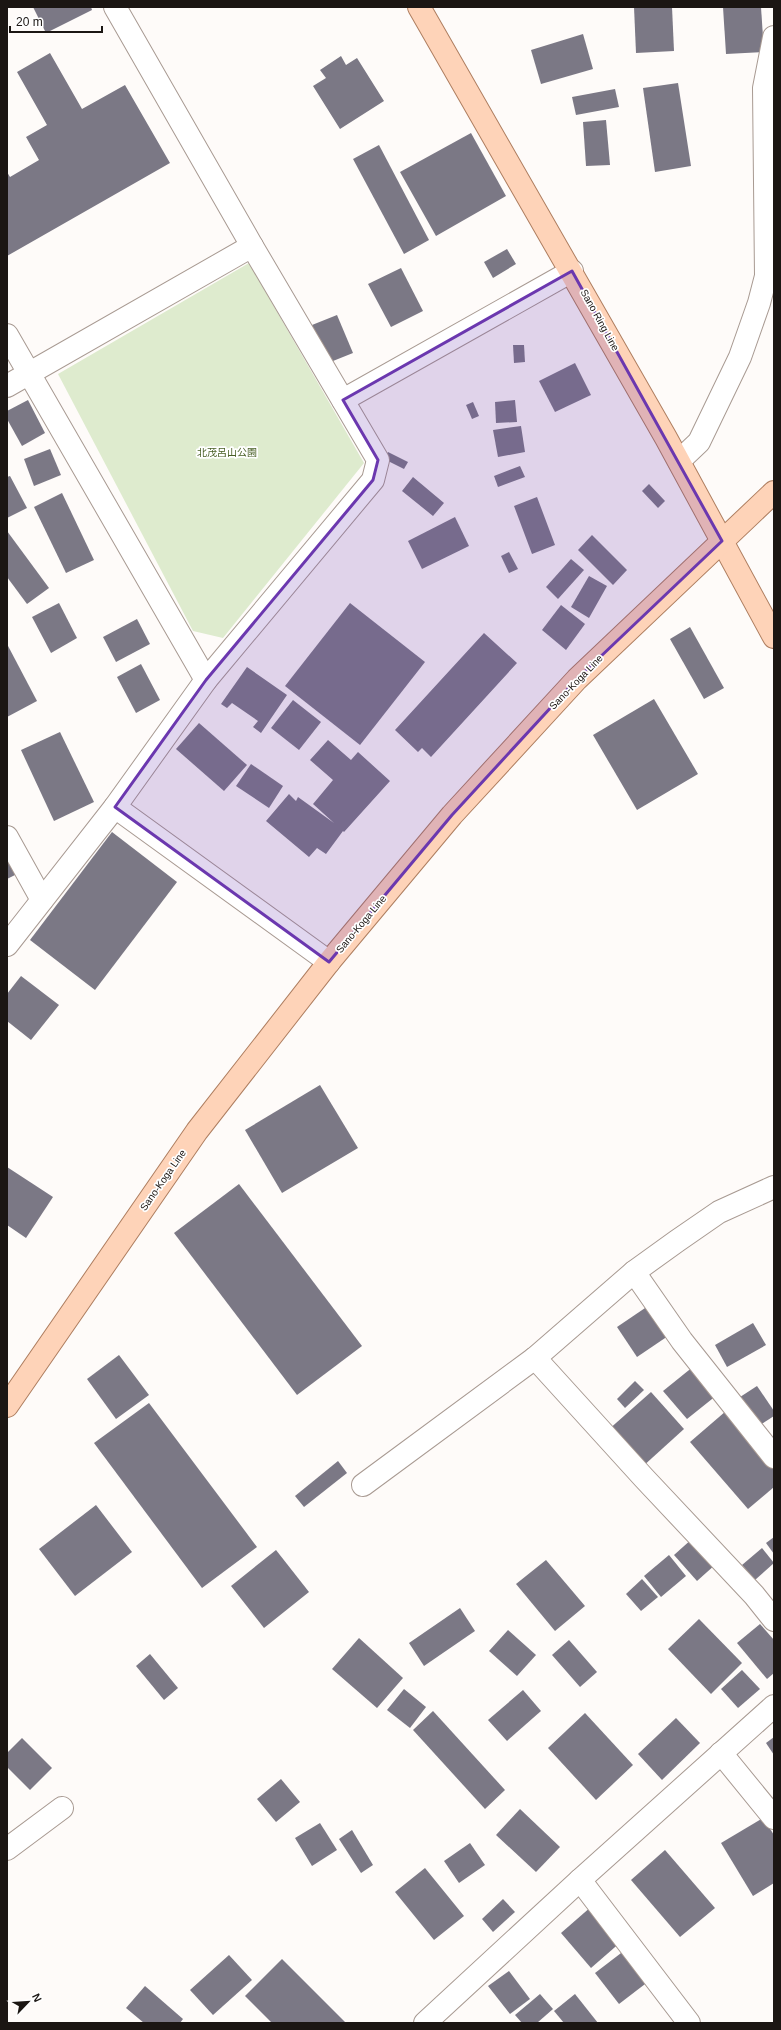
<svg xmlns="http://www.w3.org/2000/svg" width="781" height="2030" viewBox="0 0 781 2030" font-family="Arial,'Noto Sans JP',sans-serif">
<style>
.green{fill:#deebce}
.building{fill:#7b7885}
.lines{fill:none;stroke-linecap:round;stroke-linejoin:round}
.minor-casing{stroke:#a89a92;stroke-width:24}
.major-casing{stroke:#ae7e60;stroke-width:24}
.minor{stroke:#fff;stroke-width:22}
.major{stroke:#fed3b8;stroke-width:22}
.marked{fill:#6b38af;fill-opacity:0.2;stroke:#6b38af;stroke-width:3;stroke-linejoin:round}
.labels{text-anchor:middle;dominant-baseline:central;stroke-width:3.5;stroke-linejoin:round;paint-order:stroke}
.street-label{font-size:10px;fill:#1b1613;stroke:#fff}
.park-label{font-size:10px;fill:#485f25;stroke:#fff}
</style>
<rect width="100%" height="100%" fill="#fefbf9"/>
<!-- green -->
<polygon class="green" points="249,263 364,463 223,638 193,631 58,374"/>
<!-- building -->
<g class="building">
<polygon points="33,7 91,7 92,10 46,33"/>
<polygon points="634,7 672,7 674,51 636,53"/>
<polygon points="723,7 761,7 764,52 726,54"/>
<polygon points="583,34 593,69 541,84 531,50"/>
<polygon points="50,53 82,109 125,85 170,163 7,256 7,172 10,177 39,160 26,137 47,125 17,72"/>
<polygon points="341,56 346,65 357,58 384,101 340,129 313,86 326,78 320,70"/>
<polygon points="678,83 691,166 655,172 643,88"/>
<polygon points="615,89 619,107 576,115 572,97"/>
<polygon points="606,120 610,165 586,166 583,122"/>
<polygon points="471,133 506,196 436,236 400,172"/>
<polygon points="379,145 429,240 404,254 353,159"/>
<polygon points="507,249 516,264 493,278 484,262"/>
<polygon points="401,268 423,311 391,327 368,284"/>
<polygon points="337,315 353,353 328,363 312,325"/>
<polygon points="513,345 524,345 525,362 514,363"/>
<polygon points="575,363 591,395 555,412 539,381"/>
<polygon points="28,400 45,433 22,446 7,419 7,411"/>
<polygon points="515,400 517,422 496,423 495,402"/>
<polygon points="473,402 479,416 472,419 466,405"/>
<polygon points="521,426 525,452 498,457 493,430"/>
<polygon points="50,449 61,475 34,486 24,459"/>
<polygon points="388,452 408,462 404,469 384,459"/>
<polygon points="520,466 525,477 498,487 494,476"/>
<polygon points="10,476 27,508 7,518 7,477"/>
<polygon points="413,477 444,503 433,516 402,491"/>
<polygon points="649,484 665,501 658,508 642,491"/>
<polygon points="62,493 94,560 66,573 34,507"/>
<polygon points="537,497 555,545 532,554 514,506"/>
<polygon points="455,517 469,546 422,569 408,541"/>
<polygon points="7,531 49,588 27,604 7,577"/>
<polygon points="592,535 627,570 613,585 578,550"/>
<polygon points="509,552 518,569 509,573 501,556"/>
<polygon points="571,559 584,570 558,599 546,587"/>
<polygon points="589,576 607,586 589,618 571,607"/>
<polygon points="59,603 77,638 51,653 32,617"/>
<polygon points="350,603 425,662 360,745 285,686"/>
<polygon points="561,605 585,624 566,650 542,630"/>
<polygon points="137,619 150,644 116,662 103,637"/>
<polygon points="690,627 724,688 704,699 670,639"/>
<polygon points="484,633 517,663 431,757 422,748 418,752 395,730"/>
<polygon points="7,644 37,701 7,717"/>
<polygon points="141,664 160,700 136,713 117,677"/>
<polygon points="247,667 287,695 261,733 253,727 258,721 232,703 227,708 221,704"/>
<polygon points="654,699 698,774 637,810 593,735"/>
<polygon points="293,700 321,722 299,750 271,728"/>
<polygon points="199,723 247,765 224,791 176,749"/>
<polygon points="60,732 94,802 54,821 21,750"/>
<polygon points="328,740 351,760 358,752 390,781 344,832 343,831 326,854 317,848 309,857 266,821 289,794 296,801 298,797 334,823 313,804 333,780 310,760"/>
<polygon points="251,764 283,786 269,808 236,786"/>
<polygon points="112,832 177,882 95,990 30,940"/>
<polygon points="7,851 19,873 7,879"/>
<polygon points="21,976 59,1005 31,1040 7,1021 7,994"/>
<polygon points="320,1085 358,1148 282,1193 245,1130"/>
<polygon points="7,1167 53,1197 26,1238 7,1225"/>
<polygon points="239,1184 362,1346 297,1395 174,1233"/>
<polygon points="651,1304 671,1334 637,1357 617,1327"/>
<polygon points="753,1323 766,1345 727,1367 715,1345"/>
<polygon points="119,1355 149,1395 116,1419 87,1379"/>
<polygon points="694,1366 717,1395 687,1419 663,1391"/>
<polygon points="635,1381 644,1390 625,1408 617,1399"/>
<polygon points="757,1386 774,1411 774,1416 757,1427 737,1399"/>
<polygon points="651,1392 684,1429 641,1468 607,1431"/>
<polygon points="149,1403 257,1547 202,1588 94,1443"/>
<polygon points="726,1411 774,1465 774,1487 748,1509 690,1442"/>
<polygon points="338,1461 347,1473 304,1507 295,1496"/>
<polygon points="96,1505 132,1552 75,1596 39,1549"/>
<polygon points="774,1537 774,1554 766,1543"/>
<polygon points="693,1538 716,1564 697,1581 674,1555"/>
<polygon points="762,1548 774,1563 755,1580 742,1565"/>
<polygon points="276,1550 309,1592 264,1628 231,1586"/>
<polygon points="669,1555 686,1576 661,1597 644,1576"/>
<polygon points="546,1560 585,1606 555,1631 516,1584"/>
<polygon points="642,1579 658,1597 641,1611 626,1594"/>
<polygon points="460,1608 475,1631 424,1666 409,1643"/>
<polygon points="699,1619 742,1663 711,1694 668,1649"/>
<polygon points="760,1624 774,1640 774,1673 767,1679 737,1643"/>
<polygon points="508,1630 536,1655 517,1676 489,1651"/>
<polygon points="359,1638 403,1678 377,1708 332,1669"/>
<polygon points="569,1640 597,1672 580,1687 552,1655"/>
<polygon points="150,1654 178,1688 164,1700 136,1666"/>
<polygon points="742,1670 760,1689 738,1708 721,1689"/>
<polygon points="404,1689 426,1707 410,1728 387,1710"/>
<polygon points="523,1690 541,1711 507,1741 488,1720"/>
<polygon points="433,1711 505,1790 485,1809 413,1730"/>
<polygon points="585,1713 633,1765 596,1800 548,1748"/>
<polygon points="676,1718 700,1743 662,1780 638,1754"/>
<polygon points="774,1737 774,1755 766,1743"/>
<polygon points="22,1738 52,1768 30,1790 7,1767 7,1753"/>
<polygon points="281,1779 300,1802 276,1822 257,1799"/>
<polygon points="520,1809 560,1847 536,1872 496,1835"/>
<polygon points="763,1818 774,1835 774,1883 753,1896 721,1843"/>
<polygon points="320,1823 337,1850 312,1866 295,1838"/>
<polygon points="352,1830 373,1865 361,1873 339,1839"/>
<polygon points="470,1843 485,1865 459,1883 444,1861"/>
<polygon points="665,1850 715,1908 680,1937 631,1880"/>
<polygon points="425,1868 464,1916 434,1940 395,1892"/>
<polygon points="503,1899 515,1912 493,1932 482,1919"/>
<polygon points="592,1906 622,1941 591,1968 561,1933"/>
<polygon points="625,1950 649,1981 619,2004 595,1973"/>
<polygon points="229,1955 252,1980 213,2015 190,1990"/>
<polygon points="282,1959 346,2023 272,2023 245,1996"/>
<polygon points="509,1971 530,1999 510,2014 488,1986"/>
<polygon points="145,1986 183,2019 180,2023 144,2023 126,2008"/>
<polygon points="540,1994 553,2009 537,2023 522,2023 515,2015"/>
<polygon points="575,1994 598,2023 564,2023 554,2011"/>
</g>
<g class="lines">
<defs>
<g id="minor">
<polyline points="7,335 206,680"/>
<polyline points="7,386 252,246"/>
<polyline points="343,400 572,271"/>
<polyline points="679,461 699,442 740,357 759,303 766,276 764,88 774,37"/>
<polyline points="115,807 329,962"/>
<polyline points="7,837 42,900"/>
<polyline points="7,945 115,807 206,680 373,480 378,460 252,246 115,7"/>
<polyline points="634,1272 682,1341 774,1457"/>
<polyline points="535,1358 644,1478 754,1595 774,1620"/>
<polyline points="363,1485 535,1358 634,1272 677,1241 719,1212 774,1187"/>
<polyline points="721,1753 774,1818"/>
<polyline points="7,1849 62,1808"/>
<polyline points="580,1880 689,2023"/>
<polyline points="425,2023 580,1880 774,1706"/>
</g>
<g id="major">
<polyline points="419,7 666,438 774,637"/>
<polyline points="7,1406 197,1131 329,962 452,815 577,679 774,492"/>
</g>
</defs>
<!-- minor casing -->
<use href="#minor" class="minor-casing"/>
<!-- major casing -->
<use href="#major" class="major-casing"/>
<!-- minor -->
<use href="#minor" class="minor"/>
<!-- major -->
<use href="#major" class="major"/>
</g>
<!-- marked area -->
<path class="marked" d="M572 271 722 541 577 679 452 815 329 962 115 807 206 680 373 480 378 460 343 400Z"/>
<g class="labels">
<!-- street labels -->
<g class="street-label">
<text transform="translate(600 320) rotate(61)">Sano Ring Line</text>
<text transform="translate(576 682) rotate(-46)">Sano-Koga Line</text>
<text transform="translate(361 924) rotate(-50)">Sano-Koga Line</text>
<text transform="translate(163 1180) rotate(-55)">Sano-Koga Line</text>
</g>
<!-- park labels -->
<g class="park-label">
<text x="227" y="452">北茂呂山公園</text>
</g>
</g>
<!-- border -->
<rect width="781" height="2030" fill="none" stroke="#1b1613" stroke-width="16"/>
<!-- north arrow -->
<g transform="translate(28 2002) rotate(65)" stroke="#ffffff" stroke-width="3" paint-order="stroke">
<path d="M0-3L7 15L0 10L-7 15Z" fill="#1b1613"/>
<text y="-6" font-size="11" font-weight="bold" text-anchor="middle" fill="#1b1613">N</text>
</g>
<!-- scale -->
<path d="M10 26v6h92v-6" fill="none" stroke="#1b1613" stroke-width="2"/>
<text x="16" y="26" font-size="12" fill="#1b1613" stroke="#ffffff" stroke-width="3" paint-order="stroke">20 m</text>
</svg>
